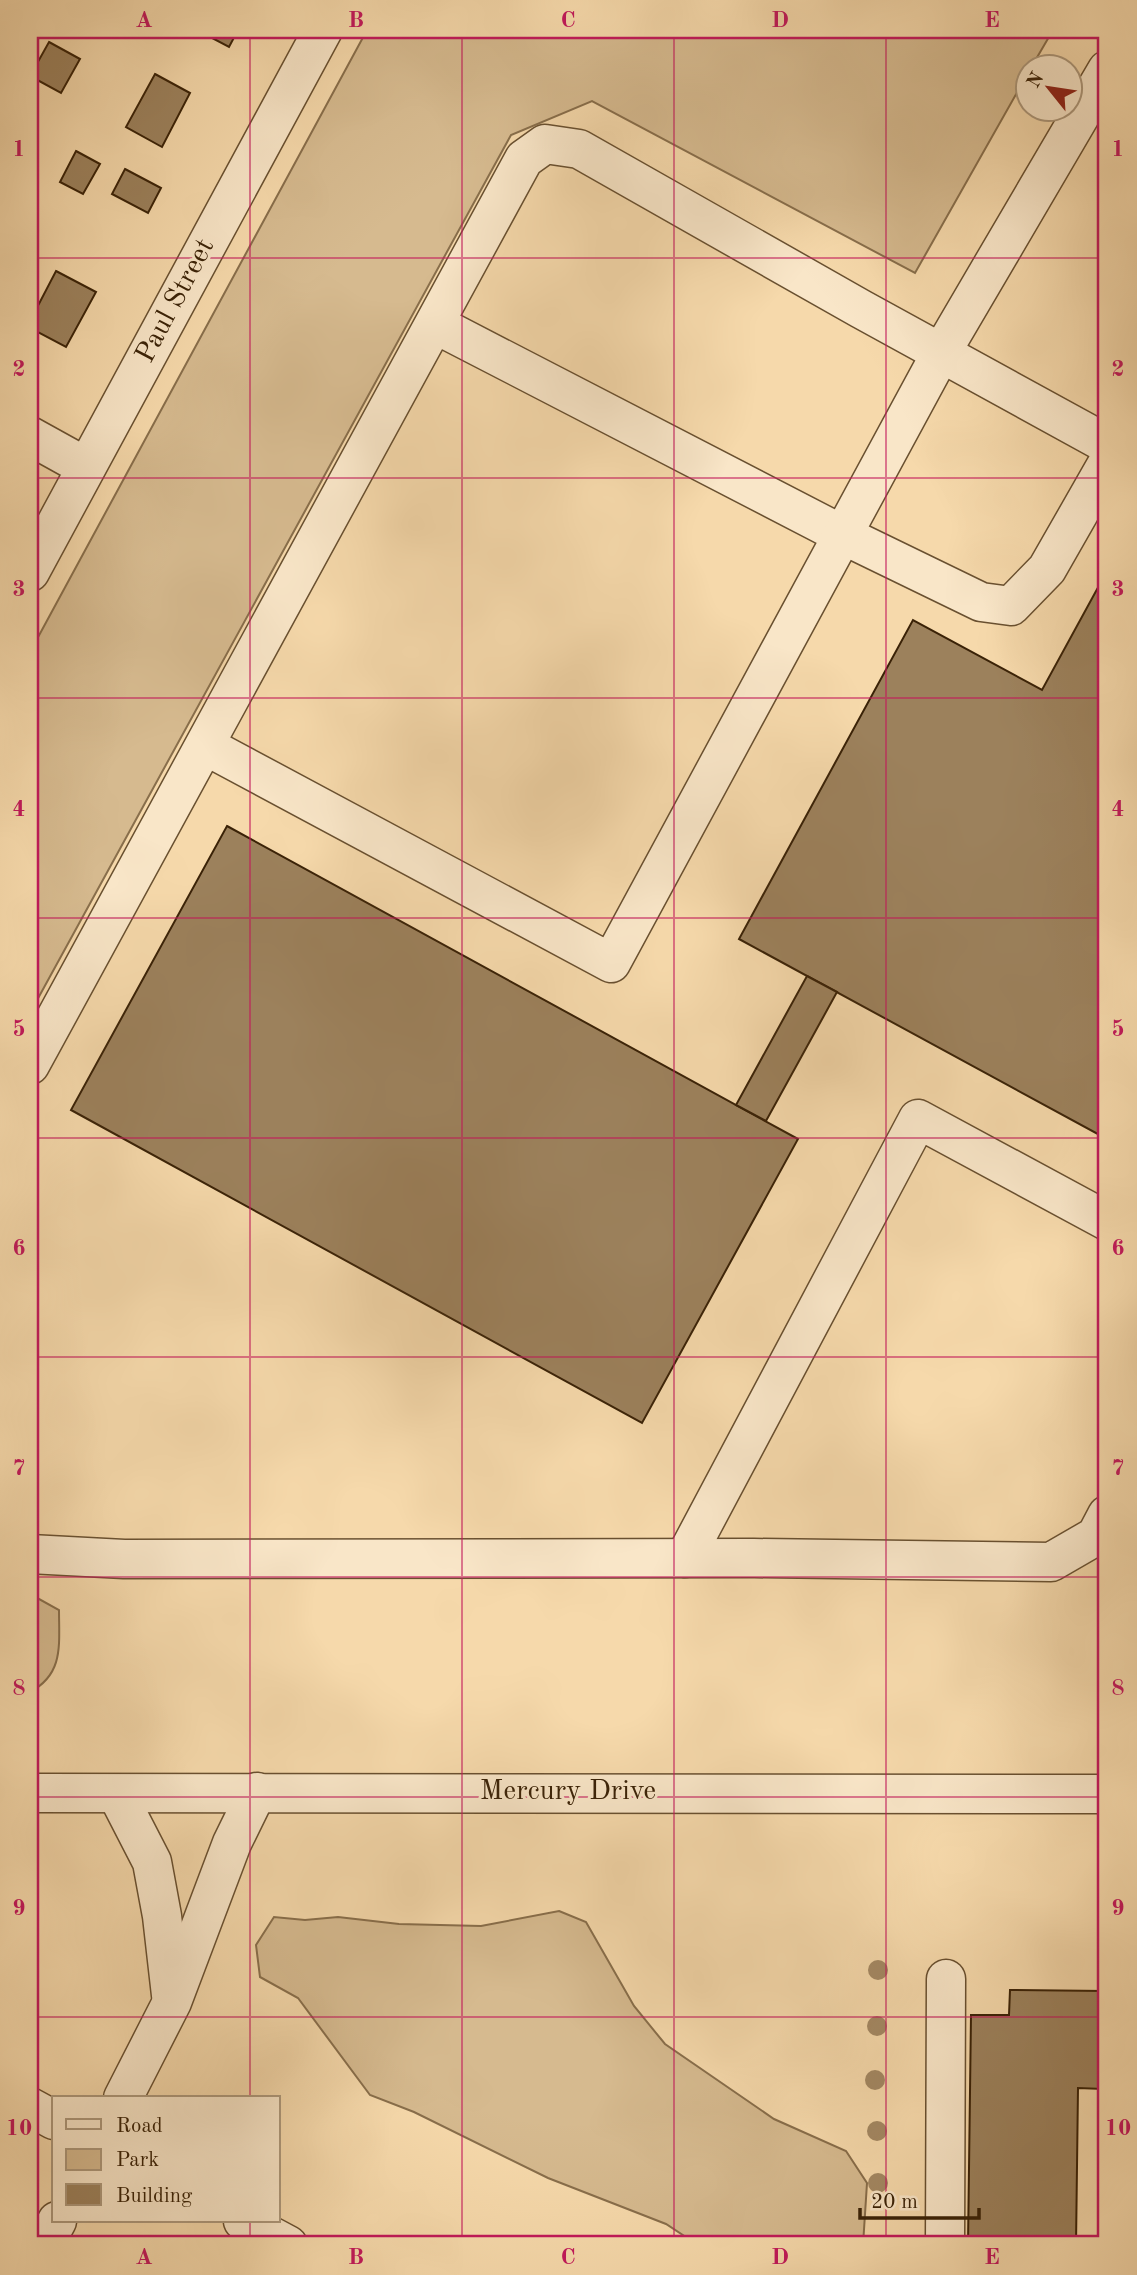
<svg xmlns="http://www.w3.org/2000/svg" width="1137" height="2275" viewBox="0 0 1137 2275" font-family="'Old Standard TT',serif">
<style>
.green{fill:#d6ba8f;stroke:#886e4b;stroke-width:2}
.building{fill:#9c815c;stroke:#3a2207;stroke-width:2}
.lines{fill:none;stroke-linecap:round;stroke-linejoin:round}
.minor-casing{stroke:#695030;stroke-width:41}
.minor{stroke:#f9e6c8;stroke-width:38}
.tree{fill:#a48964}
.grid{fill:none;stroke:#c2185b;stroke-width:2;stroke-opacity:0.55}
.labels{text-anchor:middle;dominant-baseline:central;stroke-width:6;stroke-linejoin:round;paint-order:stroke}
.street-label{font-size:28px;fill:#3a2207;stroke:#f9e6c8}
.neatline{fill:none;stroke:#c2185b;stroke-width:2.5}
.grid-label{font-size:23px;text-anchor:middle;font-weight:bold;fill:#c2185b}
</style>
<rect width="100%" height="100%" fill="#f6d9ab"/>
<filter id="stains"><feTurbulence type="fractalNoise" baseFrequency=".00286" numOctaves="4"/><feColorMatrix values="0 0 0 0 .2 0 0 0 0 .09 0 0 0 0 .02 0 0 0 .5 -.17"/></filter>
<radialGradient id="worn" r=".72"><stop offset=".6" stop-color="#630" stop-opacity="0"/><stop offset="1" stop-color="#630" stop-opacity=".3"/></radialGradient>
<!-- green -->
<g class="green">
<polygon points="367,30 1053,30 1032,66 1028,66 1028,73 915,273 592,101 511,135 30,1013 30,652"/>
<path d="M30 1594 59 1610C59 1645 64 1674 30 1692Z"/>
<polygon points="559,1911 586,1922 634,2006 665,2044 774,2119 846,2151 867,2183 863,2245 698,2245 666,2224 548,2178 414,2112 370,2095 298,1998 260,1977 256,1945 274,1917 305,1920 338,1917 399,1924 481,1926"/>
</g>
<!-- building -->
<g class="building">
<polygon points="197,30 238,30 229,47"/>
<polygon points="49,42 80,59 61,93 30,76"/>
<polygon points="155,74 190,93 162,147 126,127"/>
<polygon points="76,151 100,164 83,194 60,182"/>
<polygon points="125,169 161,188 148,213 112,194"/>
<polygon points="56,271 96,292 66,347 30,328 30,321"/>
<polygon points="1107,571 1107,1139 739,939 913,620 1042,690"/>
<polygon points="227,826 798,1139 642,1423 71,1110"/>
<polygon points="807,976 837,992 766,1121 736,1105"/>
<polygon points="1010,1990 1104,1991 1103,2089 1078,2088 1076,2245 968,2245 971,2015 1009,2015"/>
</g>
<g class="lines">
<defs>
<g id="minor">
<polyline points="435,324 843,535 981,602 1011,606 1047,569 1107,464"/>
<polyline points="30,436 86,467"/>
<polyline points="30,572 323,30"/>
<polyline points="206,746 611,963 941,353 1107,70"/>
<polyline points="30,1065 524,159 545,144 579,149 861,309 1107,444"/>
<polyline points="30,1554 124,1559 754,1558 1051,1562 1096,1536 1107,1515"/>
<polyline points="685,1558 918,1119 1107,1221"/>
<polyline points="30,1793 1107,1794"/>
<polyline points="117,1794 152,1862 162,1916 171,1995"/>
<polyline points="123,2098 172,2002 232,1843 257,1792"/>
<polyline points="30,2107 54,2120"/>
<polyline points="243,2221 288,2245"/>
<polyline points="44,2245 57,2221"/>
<polyline points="945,2245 946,1979"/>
</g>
</defs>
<!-- minor casing -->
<use href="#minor" class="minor-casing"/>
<!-- minor -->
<use href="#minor" class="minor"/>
</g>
<!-- trees -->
<g class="tree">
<circle cx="878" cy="1970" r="10"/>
<circle cx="877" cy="2026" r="10"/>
<circle cx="875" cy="2080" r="10"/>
<circle cx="877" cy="2131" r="10"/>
<circle cx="878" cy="2183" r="10"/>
</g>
<!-- grid -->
<path class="grid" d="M250 30V2098M462 30V2245M674 30V2245M886 30V2245M30 258H1107M30 478H1107M30 698H1107M30 918H1107M30 1138H1107M30 1357H1107M30 1577H1107M30 1797H1107M30 2017H1107M250 2221V2245"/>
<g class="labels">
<!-- street labels -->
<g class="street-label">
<text transform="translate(176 301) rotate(-62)">Paul Street</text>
<text x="568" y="1792">Mercury Drive</text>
</g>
</g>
<!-- margin -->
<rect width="1137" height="2275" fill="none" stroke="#f6d9ab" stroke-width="77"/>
<!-- legend -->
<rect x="52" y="2096" width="228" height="126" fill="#f9e6c8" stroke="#ad987b" stroke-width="2"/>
<rect x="66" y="2119" width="35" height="10" fill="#f9e6c8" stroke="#ad987b" stroke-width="2"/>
<text x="116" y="2132" font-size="21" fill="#3a2207">Road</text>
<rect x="66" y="2149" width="35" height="21" fill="#d6ba8f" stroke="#ad987b" stroke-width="2"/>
<text x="116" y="2166" font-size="21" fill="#3a2207">Park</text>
<rect x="66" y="2184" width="35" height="21" fill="#9c815c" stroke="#ad987b" stroke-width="2"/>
<text x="116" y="2202" font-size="21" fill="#3a2207">Building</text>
<!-- north arrow -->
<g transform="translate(1049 88) rotate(300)"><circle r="33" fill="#f9e6c8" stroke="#ad987b" stroke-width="2"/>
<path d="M0-5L12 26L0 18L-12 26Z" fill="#8f2418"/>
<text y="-10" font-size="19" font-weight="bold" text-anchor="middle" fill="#3a2207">N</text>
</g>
<!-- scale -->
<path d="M860 2208v10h119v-10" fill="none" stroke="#3a2207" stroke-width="3.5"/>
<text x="871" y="2208" font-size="21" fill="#3a2207" stroke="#f9e6c8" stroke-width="5" paint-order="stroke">20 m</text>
<rect x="38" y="38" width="1060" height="2198" class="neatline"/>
<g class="grid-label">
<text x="144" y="27">A</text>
<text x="356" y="27">B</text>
<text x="568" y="27">C</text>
<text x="780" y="27">D</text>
<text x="992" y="27">E</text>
<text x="19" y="156">1</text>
<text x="1118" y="156">1</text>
<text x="19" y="376">2</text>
<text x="1118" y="376">2</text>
<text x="19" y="596">3</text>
<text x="1118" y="596">3</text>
<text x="19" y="816">4</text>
<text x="1118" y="816">4</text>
<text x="19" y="1036">5</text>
<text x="1118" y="1036">5</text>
<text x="19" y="1255">6</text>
<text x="1118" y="1255">6</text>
<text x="19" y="1475">7</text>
<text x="1118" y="1475">7</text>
<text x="19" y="1695">8</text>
<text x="1118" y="1695">8</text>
<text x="19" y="1915">9</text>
<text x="1118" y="1915">9</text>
<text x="19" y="2135">10</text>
<text x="1118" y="2135">10</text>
<text x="144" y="2264">A</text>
<text x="356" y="2264">B</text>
<text x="568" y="2264">C</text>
<text x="780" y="2264">D</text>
<text x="992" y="2264">E</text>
</g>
<rect width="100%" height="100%" filter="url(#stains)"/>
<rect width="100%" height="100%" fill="url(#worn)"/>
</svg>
